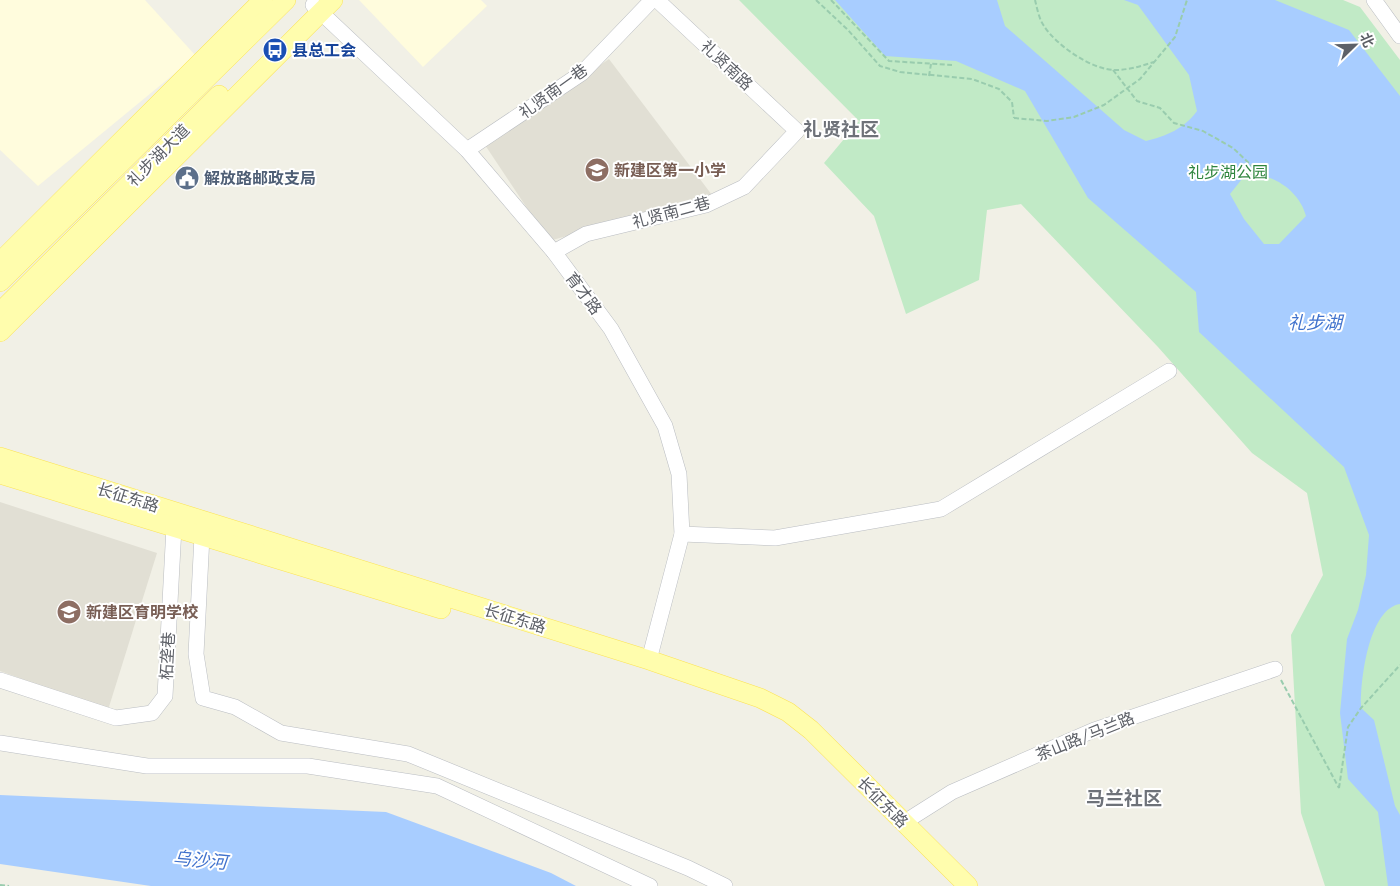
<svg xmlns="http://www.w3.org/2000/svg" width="1400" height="886" viewBox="0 0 1400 886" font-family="Quicksand,'Noto Sans SC',sans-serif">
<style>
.commercial{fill:#fffcdd}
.education{fill:#e1dfd4}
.green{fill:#c1eac6}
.water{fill:#a8cdff;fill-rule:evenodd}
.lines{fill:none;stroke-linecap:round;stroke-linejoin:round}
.minor-casing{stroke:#babdc2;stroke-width:16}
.major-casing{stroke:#fce354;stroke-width:20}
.path{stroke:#99ccae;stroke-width:2;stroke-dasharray:5 2.5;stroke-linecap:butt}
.minor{stroke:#fff;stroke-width:15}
.major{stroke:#fffdad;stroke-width:19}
.path-bridge{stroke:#99ccae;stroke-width:2;stroke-dasharray:5 2.5;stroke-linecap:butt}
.labels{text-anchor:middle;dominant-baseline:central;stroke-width:4;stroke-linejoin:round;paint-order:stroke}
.transit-label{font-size:16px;font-weight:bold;fill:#164399;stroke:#fff;text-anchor:start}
.street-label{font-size:16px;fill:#5d6067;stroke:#fff}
.education-label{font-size:16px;font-weight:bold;fill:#785e54;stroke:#fff;text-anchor:start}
.park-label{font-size:16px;fill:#2f853e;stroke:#fff}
.service-label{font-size:16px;font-weight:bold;fill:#4e5e75;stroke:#fff;text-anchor:start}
.water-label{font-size:18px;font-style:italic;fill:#4072cd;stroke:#fff}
.quarter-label{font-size:19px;font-weight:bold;fill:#6e7279;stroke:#fff}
</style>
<rect width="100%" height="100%" fill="#f1f0e6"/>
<!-- commercial -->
<g class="commercial">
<polygon points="0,0 145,0 196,56 38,186 0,150"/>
<polygon points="359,0 481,0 487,6 423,67"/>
</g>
<!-- education -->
<g class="education">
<polygon points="609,59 712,195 549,241 485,145"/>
<polygon points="0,502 157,553 108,710 0,671"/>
</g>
<!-- green -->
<polygon class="green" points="739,0 1343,0 1360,7 1400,60 1400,886 1325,886 1301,813 1291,635 1323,575 1307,493 1252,453 1158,347 1021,204 987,210 979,280 906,314 874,216 824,163 859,121"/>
<!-- water -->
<g class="water">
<path d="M835 0H997L1005 26 1124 130 1146 141C1166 136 1184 129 1197 111L1189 75 1138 5 1124 0H1275L1349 30 1400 96V604C1368 609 1360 683 1361 708L1374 720 1395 806 1400 815V886H1388L1378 812 1348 779 1340 713 1347 639 1358 610 1366 575 1369 535 1344 467 1199 332 1196 292 1088 198 1025 91 956 61 885 56ZM1246 174C1272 173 1299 190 1306 216L1279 244H1264L1244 219 1230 194Z"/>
<polygon points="0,795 386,812 551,873 576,886 151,886 0,864"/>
</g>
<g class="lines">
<defs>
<g id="minor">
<polyline points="1374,0 1400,36"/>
<polyline points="313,5 467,150 554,252 611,329 665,426 679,474 682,534 649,660"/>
<polyline points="467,150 582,73 652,0"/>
<polyline points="554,252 586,234 706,205 744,187 797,131 657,0"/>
<polyline points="682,534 775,538 941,509 1169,371"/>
<polyline points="202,536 196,654 203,698 235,707 281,733 408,754 688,868 725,886"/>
<polyline points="0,680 116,718 152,713 165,696 174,527"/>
<polyline points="0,743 147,766 308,766 437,786 650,886"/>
<polyline points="903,823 952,792 1094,730 1275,669"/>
</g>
<g id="major">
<polyline points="0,262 263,0"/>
<polyline points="0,282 286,0"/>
<polyline points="0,312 219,95"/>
<polyline points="0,332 333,0"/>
<polyline points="0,457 649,660 760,698 788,712 811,730 968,886"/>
<polyline points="0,474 441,609"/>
</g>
</defs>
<!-- minor casing -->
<use href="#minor" class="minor-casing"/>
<!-- major casing -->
<use href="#major" class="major-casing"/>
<!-- path -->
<g class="path">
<polyline points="816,0 848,30 880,66 900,72 972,79 999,89 1012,102 1014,118"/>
<polyline points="831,0 889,61 952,65"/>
<path d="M1035 0C1037 8 1039 19 1044 26 1056 45 1092 70 1115 70 1129 70 1141 66 1154 62"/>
<polyline points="1113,70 1137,101 1160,108 1174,123 1203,131 1233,148 1252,166 1261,179"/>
<polyline points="929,76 931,64"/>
<polyline points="1281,680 1339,788"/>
<polyline points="1339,788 1348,727 1361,708 1400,665"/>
<polyline points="0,885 9,886"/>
</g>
<!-- minor -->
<use href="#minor" class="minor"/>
<!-- major -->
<use href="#major" class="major"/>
<!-- path-bridge -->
<polyline class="path-bridge" points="1014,118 1047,121 1074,117 1104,105 1140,79 1175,37 1187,0"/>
</g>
<!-- icons -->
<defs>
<symbol id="bus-disc" viewBox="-11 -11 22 22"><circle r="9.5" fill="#1a4fb4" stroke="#fff"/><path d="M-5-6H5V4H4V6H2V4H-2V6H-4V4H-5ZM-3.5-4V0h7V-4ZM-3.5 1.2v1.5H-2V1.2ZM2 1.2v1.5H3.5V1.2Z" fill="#fff"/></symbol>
<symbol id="school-disc" viewBox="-11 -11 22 22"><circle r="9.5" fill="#8d6e63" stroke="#fff"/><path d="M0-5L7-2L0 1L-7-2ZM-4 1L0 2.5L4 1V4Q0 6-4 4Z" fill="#fff"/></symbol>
<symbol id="civic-disc" viewBox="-11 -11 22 22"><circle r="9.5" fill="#5c6f8a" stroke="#fff"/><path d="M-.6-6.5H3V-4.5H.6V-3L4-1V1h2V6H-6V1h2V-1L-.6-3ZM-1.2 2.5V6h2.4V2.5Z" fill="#fff"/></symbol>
</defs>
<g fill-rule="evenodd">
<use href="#bus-disc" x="261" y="36" width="28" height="28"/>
<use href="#school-disc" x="583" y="156" width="28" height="28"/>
<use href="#civic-disc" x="173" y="164" width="28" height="28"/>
<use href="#school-disc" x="55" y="598" width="28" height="28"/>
</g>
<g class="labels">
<!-- transit labels -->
<g class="transit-label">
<text x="292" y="50">县总工会</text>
</g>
<!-- street labels -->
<g class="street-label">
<text transform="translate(727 65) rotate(43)">礼贤南路</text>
<text transform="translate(553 91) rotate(-36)">礼贤南一巷</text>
<text transform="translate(158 155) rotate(-45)">礼步湖大道</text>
<text transform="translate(671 212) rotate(-15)">礼贤南二巷</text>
<text transform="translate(584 293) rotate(53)">育才路</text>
<text transform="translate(128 497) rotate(17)">长征东路</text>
<text transform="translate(515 618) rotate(17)">长征东路</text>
<text transform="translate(167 656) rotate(-87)">柘垄巷</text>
<text transform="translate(1085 736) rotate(-22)">茶山路/马兰路</text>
<text transform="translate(883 802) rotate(45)">长征东路</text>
</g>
<!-- education labels -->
<g class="education-label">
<text x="614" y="170">新建区第一小学</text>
<text x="86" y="612">新建区育明学校</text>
</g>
<!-- park labels -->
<g class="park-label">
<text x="1228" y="172">礼步湖公园</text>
</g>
<!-- service labels -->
<g class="service-label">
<text x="204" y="178">解放路邮政支局</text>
</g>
<!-- water labels -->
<g class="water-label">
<text x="1315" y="322">礼步湖</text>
<text transform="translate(200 860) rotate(5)">乌沙河</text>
</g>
<!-- quarter labels -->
<g class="quarter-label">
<text x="841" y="129">礼贤社区</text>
<text x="1124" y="798">马兰社区</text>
</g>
</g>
<!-- north arrow -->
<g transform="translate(1355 45) rotate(67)" stroke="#ffffff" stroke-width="4" paint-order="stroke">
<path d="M0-4L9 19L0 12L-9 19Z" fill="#5d6067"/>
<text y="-8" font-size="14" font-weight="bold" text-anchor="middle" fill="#5d6067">北</text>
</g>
</svg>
